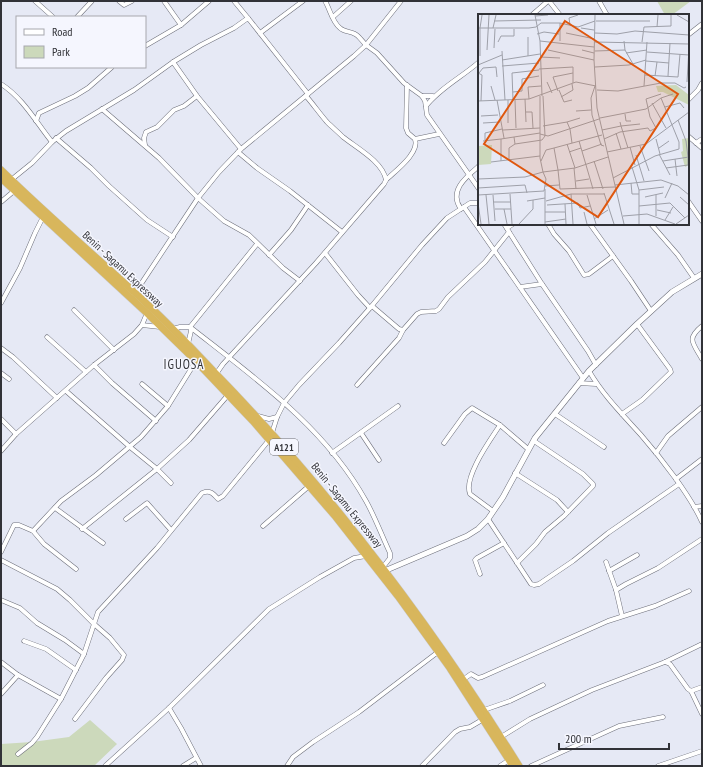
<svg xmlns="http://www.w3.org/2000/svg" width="703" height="767" viewBox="0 0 703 767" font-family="'PT Sans Narrow',sans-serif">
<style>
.green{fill:#ccd9bb}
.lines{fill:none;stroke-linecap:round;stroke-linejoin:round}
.minor-casing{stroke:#6d6f7a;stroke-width:5}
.tertiary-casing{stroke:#6d6f7a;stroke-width:6}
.trunk-casing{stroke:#c9cacb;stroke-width:8}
.minor{stroke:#fff;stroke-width:4}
.tertiary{stroke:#fff;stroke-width:5}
.trunk{stroke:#d8b65c;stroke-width:7}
.labels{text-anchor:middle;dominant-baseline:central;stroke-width:3;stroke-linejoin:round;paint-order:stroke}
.shield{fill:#f5f6fe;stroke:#6c6d73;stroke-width:1}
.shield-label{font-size:10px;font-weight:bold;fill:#313237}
.street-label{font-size:11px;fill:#313237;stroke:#f5f6fe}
.quarter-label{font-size:13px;letter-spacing:1px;fill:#313237;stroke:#f5f6fe}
.inset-road{fill:none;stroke:#9ea0a9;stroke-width:1}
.view{fill:#df570e;fill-opacity:0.15;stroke:#df570e;stroke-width:2}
.inset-edge{fill:none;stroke:#313237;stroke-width:2}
</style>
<rect width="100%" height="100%" fill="#e6e9f5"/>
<!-- green -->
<g class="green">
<polygon points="657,1 691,1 672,15 665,15"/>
<polygon points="90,720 117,744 94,766 1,766 1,744 32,742 69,737"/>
</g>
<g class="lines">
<defs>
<g id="minor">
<polyline points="35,1 53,17"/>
<polyline points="119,1 124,5 132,1"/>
<polyline points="164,1 181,25"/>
<polyline points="234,1 248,18"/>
<path d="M325 1C330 9 332 22 340 28 344 32 350 31 355 34 359 36 362 41 366 45L401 1"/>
<polyline points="549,1 560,15"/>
<polyline points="599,1 607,15"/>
<polyline points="532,15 548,1"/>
<polyline points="77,17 92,1"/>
<polyline points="333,17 351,1"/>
<polyline points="260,33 303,1"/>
<polyline points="688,35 702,24"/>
<polyline points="145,46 181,25 209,1"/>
<polyline points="173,62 197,96 241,149"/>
<path d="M1 84C23 98 36 122 52 142"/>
<polyline points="422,96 433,96"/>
<polyline points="688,100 698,90 702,83"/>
<path d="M426 106C440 88 462 77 479 62"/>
<polyline points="102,109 159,158 198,198 224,221 249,235 283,268 300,281"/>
<polyline points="36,121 39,113 75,96 88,88 112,67"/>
<polyline points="688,136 702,148"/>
<polyline points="56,138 91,168 109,186 147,220 173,237"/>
<polyline points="415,139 439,134"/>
<polyline points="696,143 702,139"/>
<polyline points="145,145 144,138 146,132 157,127 174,110 184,106 197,96"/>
<polyline points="238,152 257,168 290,191 342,232"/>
<polyline points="11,180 32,163 52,142 66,131 134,90 173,62 201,45 234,28 248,18 308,94"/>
<path d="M386 180C395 171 420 153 415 139L408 133 406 128 407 85"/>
<polyline points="688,201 702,221"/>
<polyline points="1,202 14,191"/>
<polyline points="464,207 583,378"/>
<path d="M461 209C448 191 466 177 479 166"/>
<polyline points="504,224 542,284 588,351 596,365"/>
<polyline points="548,224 554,234 569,251 584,275 589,274 613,256"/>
<polyline points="590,224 631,281 651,311"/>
<polyline points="651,224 678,255 694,278"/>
<polyline points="507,228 513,224"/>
<polyline points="325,253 358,295 370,308"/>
<polyline points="269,255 291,230 308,205"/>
<polyline points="520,287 542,284"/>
<polyline points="133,293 135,293 198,198 219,172 241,149 354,56 366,45 377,53 404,83 422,96 425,101 427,115 479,189"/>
<polyline points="1,303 20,268 35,233 43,217"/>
<polyline points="372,306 399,329 403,330 417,314 421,312 436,311 439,309 448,297 485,262 509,232"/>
<polyline points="74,310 114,350"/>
<polyline points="142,325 160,327"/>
<path d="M702 326C686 339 693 343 702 359"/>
<path d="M172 329 180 327H190C255 378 325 427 366 501 375 517 382 536 390 553V558L383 567"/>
<polyline points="47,337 86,372"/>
<polyline points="188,344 191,331 190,327 257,244"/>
<polyline points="1,348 13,357 57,398"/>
<polyline points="94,365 112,383 156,421"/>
<path d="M589 371C603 395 622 414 641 435 661 458 690 495 702 522"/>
<polyline points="1,373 9,379"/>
<path d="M216 374 223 364 316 263 384 184 386 180C383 162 357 148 343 137 338 132 332 127 327 122 320 114 313 104 306 96"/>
<polyline points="579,383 596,384"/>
<polyline points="142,384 168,406"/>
<polyline points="357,385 399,338 403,330"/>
<polyline points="66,391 130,447 157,469 82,529"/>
<polyline points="555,414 604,447"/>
<polyline points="622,414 642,400 671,372 670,369 637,324"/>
<polyline points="258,416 269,419 277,417"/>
<polyline points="1,419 16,434"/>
<polyline points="272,433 277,417 284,403 299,385 339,343 370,308 422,245 447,218 470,203 479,203"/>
<polyline points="361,433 379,460"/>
<polyline points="444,443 465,414 472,408 500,425 528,449"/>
<polyline points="1,451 16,434 94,365 134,334 142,325 147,313"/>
<polyline points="332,453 398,406"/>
<polyline points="656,453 668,436 702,407"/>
<polyline points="515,473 557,500 568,512"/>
<polyline points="676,479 702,459"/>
<polyline points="171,483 157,469 189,440 228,395"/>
<polyline points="694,507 702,506"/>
<polyline points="55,508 103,543"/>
<path d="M493 511 470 494C463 477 491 439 500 425"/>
<polyline points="126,519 147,503 171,530"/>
<polyline points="488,519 531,584 534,585 539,584 573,561 608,533 679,484"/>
<polyline points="263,526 309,486"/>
<polyline points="33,531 61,501 96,475 141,437 168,406 196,361"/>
<polyline points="1,552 14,525 19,525 33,531 44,544 76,569"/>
<polyline points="1,560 57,589 70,600 94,624 110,638 124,655 122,660 106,678 75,719"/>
<polyline points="606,562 616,590 622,616"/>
<polyline points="517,563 536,544 545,532 564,516 593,486 593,484 583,474 534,441"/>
<polyline points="609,571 637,555"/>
<polyline points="480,574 475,560 477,558 504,543"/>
<polyline points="616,590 626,584 658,568 702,539"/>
<polyline points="1,600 20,608 37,623 65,640 84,654"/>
<polyline points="24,641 46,649 76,670"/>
<polyline points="1,662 18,675 61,699"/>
<polyline points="665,662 670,664 688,689 691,691 702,714"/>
<polyline points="464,679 471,674 478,678 482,677 608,621 655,606 689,591"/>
<polyline points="691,691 702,687"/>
<polyline points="1,694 18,675"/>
<polyline points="169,708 181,728 201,766"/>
<polyline points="484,710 510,701 543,685"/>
<polyline points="501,737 530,719 592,690 665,662 702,644"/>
<path d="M18 754 32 743 37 737 61 699 84 654 98 612 157 548 202 493C210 490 213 493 218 499L223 496 269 440"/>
<polyline points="105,766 169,708 269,609 320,577 354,558 366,556"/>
<polyline points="183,766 196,758"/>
<polyline points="287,766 293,757 313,742 359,712 438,652"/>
<polyline points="422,766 455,732 460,729 470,727 482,720"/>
<polyline points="500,766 509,760"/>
<polyline points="531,766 619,726 663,717"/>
<polyline points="658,766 702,751"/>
</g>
<polyline id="tertiary" points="382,572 467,536 478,529 488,519 503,497 535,438 589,371 637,324 672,292 702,274"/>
<g id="trunk">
<path d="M1 170C44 212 89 251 133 291 162 317 189 345 215 373 331 492 431 625 519 766"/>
<polyline points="1,178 147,313 196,361 253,421 336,517 398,596 450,668 513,766"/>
</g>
</defs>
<!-- minor casing -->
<use href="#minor" class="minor-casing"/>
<!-- tertiary casing -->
<use href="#tertiary" class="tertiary-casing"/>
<!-- trunk casing -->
<use href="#trunk" class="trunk-casing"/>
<!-- minor -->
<use href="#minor" class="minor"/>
<!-- tertiary -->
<use href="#tertiary" class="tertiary"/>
<!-- trunk -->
<use href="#trunk" class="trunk"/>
</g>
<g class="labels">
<!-- shield labels -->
<rect class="shield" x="270" y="439" width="28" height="16" rx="3"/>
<g class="shield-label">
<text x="284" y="447">A121</text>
</g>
<!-- street labels -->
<g class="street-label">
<text transform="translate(123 269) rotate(43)">Benin - Sagamu Expressway</text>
<text transform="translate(347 505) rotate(51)">Benin - Sagamu Expressway</text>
</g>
<!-- quarter labels -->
<g class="quarter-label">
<text x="184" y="364">IGUOSA</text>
</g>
</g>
<!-- overview -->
<g transform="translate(478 14)">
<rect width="211" height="211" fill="#e6e9f5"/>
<path d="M198 71 211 81V91L185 78H180L178 72ZM211 124V151L207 153 203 138 205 137 204 125ZM14 131 13 150 0 151 1 132Z" fill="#ccd9bb"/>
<path class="inset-road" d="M57 1 62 27 64 82M117 1 116 46 119 94 146 210M199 1 211 8M57 2 70 1M16 7 63 6M118 7H172M92 11 91 4 100 1M179 13 180 1M0 14H51L58 13 63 9H82M2 14V42M2 14 4 1M15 14 18 1M103 14 116 16M88 19 117 25M117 19 139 20 157 17 211 21M59 20 66 18 81 20M50 23V42M62 27 116 33M82 27V9L100 13 117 7M146 27 147 36 155 50M20 28 23 22H36V15M117 28 211 30M164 28 166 13 193 12V1M16 34 17 15M9 36 11 1M70 36 116 46M104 36 116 39M24 37 27 86M117 37 147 36M169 38 211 41M148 39 169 36M62 43 82 44M24 46 62 40M168 47 191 49M0 51 24 41M24 52 61 49M117 53 151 51 168 46M61 55 95 53V69M0 59 4 61 3 87M1 59 5 54 18 53 19 63M167 61 200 63 202 40M177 62 179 48M190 62 192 29M69 68 74 79M209 68 211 34M13 72 17 86M117 72 113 84 114 101 123 131 126 132M166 72 169 28M81 76 86 88 94 86M119 76 140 77 183 69H197L206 74 208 73M80 77 75 63 95 59M35 78 44 77V65L61 62M62 82V144L65 158 97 154 130 143M65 82 67 122M83 83 95 76 94 70M47 85 48 108M51 85 50 73 63 72M19 86 26 124M30 86V109M35 86 34 59 61 56M37 86 38 114M0 87 51 85 98 68 118 72M174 89 188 114M187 93 202 89 206 94M98 97 113 96M48 98H54L55 114M147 100 148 107H153M3 102 20 101M122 104 168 95 183 84 195 80M200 106 208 127 210 143M89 108 102 104M5 109 22 108M65 112 89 108 92 115M92 115 94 129M25 116 62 114M124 116 143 112 142 108M138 119 143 135M62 120 70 122 121 105M126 125 142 118 170 114 172 117 178 114 172 103 168 85 183 80M178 125 182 140M7 126V119L24 115M5 127 23 125M101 127 115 175M37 130 64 126 67 122M89 130 97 154M162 132 171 157M152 133 157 151M150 134 143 112 162 110M181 134 191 127M104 137 124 130M91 138 103 134M129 138 168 130 211 98M181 140 192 161M158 141 166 167M197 145 199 162M31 146V134L37 130 36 123M23 147V125L62 119M63 147 68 136 76 134M116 147 125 175M185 147 211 143M13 148 62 142M154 153 161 176V210M96 154 98 175M188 154 210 151V144M80 156 82 175 137 173M80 156 76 134 124 121M135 164 177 142 201 135V128L183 84M0 165 47 163 65 158 68 165 66 177 0 181M98 167 111 165M153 169 154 180H161M137 171 183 166 200 172 211 181M67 172 81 171M0 174 47 171 49 179M161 176 186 173M126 179 136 210M32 180 34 210M93 180 95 210M8 181 11 210M15 181 17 207M109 181 118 210M167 183 185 179M202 183 211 191M187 184 194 169M49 187 67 184M68 187 93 180H126M16 188H33M0 189 3 210M87 190 88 210M69 191 100 189 102 194 112 192M161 192 192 189 207 204M17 195H33M26 195 29 210M179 196 193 199M67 198H87M106 198 109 210M145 202 169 200 197 210M178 202V181M116 205 130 196M187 206 195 193M67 208 88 205M41 210 55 195V186M67 210V175M198 210 211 201"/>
<path class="view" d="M87 7 200 80 120 203 6 130Z"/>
<rect width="211" height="211" class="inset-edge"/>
</g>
<!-- border -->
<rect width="703" height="767" fill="none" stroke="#313237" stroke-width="4"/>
<!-- legend -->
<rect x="16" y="16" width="130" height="52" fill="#f5f6fe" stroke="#a7a8ae"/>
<rect x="24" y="29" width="20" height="6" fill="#ffffff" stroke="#a7a8ae"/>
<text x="52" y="36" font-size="12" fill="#313237">Road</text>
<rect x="24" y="46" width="20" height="12" fill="#ccd9bb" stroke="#a7a8ae"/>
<text x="52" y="56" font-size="12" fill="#313237">Park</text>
<!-- scale -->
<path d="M559 743v6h110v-6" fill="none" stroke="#313237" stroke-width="2"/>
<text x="565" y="743" font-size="12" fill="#313237" stroke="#f5f6fe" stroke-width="3" paint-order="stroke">200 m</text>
</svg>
